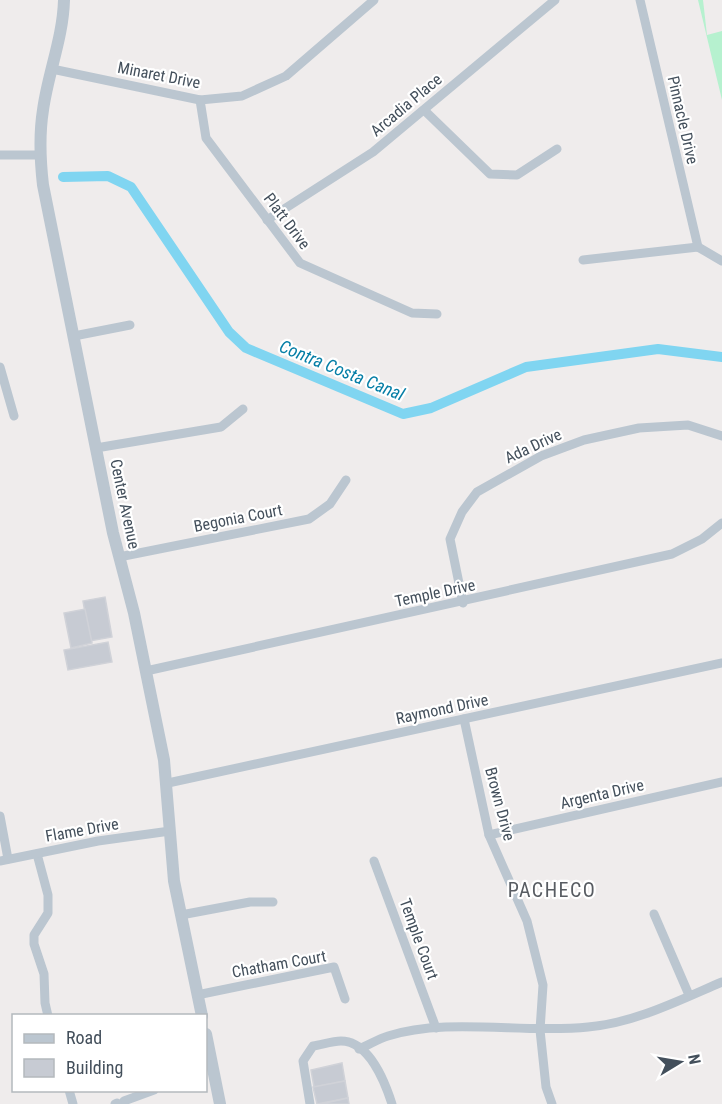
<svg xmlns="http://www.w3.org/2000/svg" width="722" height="1104" viewBox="0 0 722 1104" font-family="'Roboto Condensed',sans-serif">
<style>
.green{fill:#b6f1cf}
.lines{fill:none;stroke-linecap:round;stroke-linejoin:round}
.canal{stroke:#80d5f1;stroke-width:10}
.building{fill:#c7cbd3;stroke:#d0d2d8;stroke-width:1.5}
.minor{stroke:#bbc6d0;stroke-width:9}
.tertiary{stroke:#bbc6d0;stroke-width:12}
.labels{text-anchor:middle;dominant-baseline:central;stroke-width:4.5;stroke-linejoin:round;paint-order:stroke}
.street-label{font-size:16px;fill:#434f5b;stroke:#fff}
.water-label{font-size:18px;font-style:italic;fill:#057ea6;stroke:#fff}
.quarter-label{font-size:20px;letter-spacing:1.5px;fill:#585c62;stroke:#fff}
</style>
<rect width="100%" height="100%" fill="#efecec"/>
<!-- green -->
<polygon class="green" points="698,0 703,0 707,35 722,31 722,100"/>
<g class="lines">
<!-- canal -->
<polyline class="canal" points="63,177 108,176 131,187 229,332 246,348 403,414 431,408 526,367 658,349 722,357"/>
</g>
<!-- building -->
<g class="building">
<polygon points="105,597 112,637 90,641 83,601"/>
<polygon points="85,609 92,643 71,648 64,613"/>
<polygon points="108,642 112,662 68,670 64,650"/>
<polygon points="342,1063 345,1081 314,1087 311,1070"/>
<polygon points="345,1081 348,1098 317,1104 313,1087"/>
<polygon points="348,1098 349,1104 321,1104"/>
</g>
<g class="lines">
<!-- minor -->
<g class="minor">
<polyline points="640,0 698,247"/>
<polyline points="52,69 200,100 242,96 286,76 374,0"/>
<polyline points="200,100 206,138 300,263 412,313 437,314"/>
<polyline points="424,110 490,174 517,175 557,149"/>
<polyline points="0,155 40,155"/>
<polyline points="267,220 373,152 555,0"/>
<polyline points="698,247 722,261"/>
<polyline points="583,260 698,247"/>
<polyline points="74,336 130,325"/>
<polyline points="0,367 14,416"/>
<polyline points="96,448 221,427 243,409"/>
<polyline points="119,557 309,519 330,504 346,480"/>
<polyline points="463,603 450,539 462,512 477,492 541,456 584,440 639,428 688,425 722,436"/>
<polyline points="146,671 672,554 702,539 722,523"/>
<polyline points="464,719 489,835 527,921 543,985 540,1030 546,1087 552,1104"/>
<polyline points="168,783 722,663"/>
<polyline points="0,816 8,859"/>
<polyline points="489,835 722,782"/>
<polyline points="37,854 48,895 48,913 34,935 34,944 44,974 45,1003 48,1016"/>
<polyline points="0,861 98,841 170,831"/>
<polyline points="374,861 436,1028"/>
<polyline points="654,914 689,995"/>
<polyline points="181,915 250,902 273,902"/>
<polyline points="197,995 334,967 345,999"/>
<path d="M359 1049C369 1045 378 1039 388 1036 447 1017 525 1034 588 1027 635 1023 680 1000 722 982"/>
<polyline points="69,1090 73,1104"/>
<polyline points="124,1101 154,1090"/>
<polyline points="115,1104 117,1103"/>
<path d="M310 1104 303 1061 313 1046C321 1045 332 1041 341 1041 369 1041 385 1082 392 1104"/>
</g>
<!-- tertiary -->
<g class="tertiary">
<path d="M64 0C63 38 48 73 43 110 39 135 40 159 43 185L113 533 134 613 164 760 174 881 202 1016"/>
<polyline points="206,1034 220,1104"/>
</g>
</g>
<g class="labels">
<!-- street labels -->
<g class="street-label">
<text transform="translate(159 75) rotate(11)">Minaret Drive</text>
<text transform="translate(406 105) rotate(-40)">Arcadia Place</text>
<text transform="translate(683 120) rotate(77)">Pinnacle Drive</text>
<text transform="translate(287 221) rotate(53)">Platt Drive</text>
<text transform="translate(533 446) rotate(-25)">Ada Drive</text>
<text transform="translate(125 504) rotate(78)">Center Avenue</text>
<text transform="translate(238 518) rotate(-11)">Begonia Court</text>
<text transform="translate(435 593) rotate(-12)">Temple Drive</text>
<text transform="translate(442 709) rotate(-12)">Raymond Drive</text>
<text transform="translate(602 794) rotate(-13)">Argenta Drive</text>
<text transform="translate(500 804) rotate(75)">Brown Drive</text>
<text transform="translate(82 830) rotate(-10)">Flame Drive</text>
<text transform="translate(419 939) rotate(70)">Temple Court</text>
<text transform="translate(279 964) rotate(-10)">Chatham Court</text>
</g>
<!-- water labels -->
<g class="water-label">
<text transform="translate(342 370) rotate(22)">Contra Costa Canal</text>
</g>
<!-- quarter labels -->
<g class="quarter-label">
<text x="552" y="890">PACHECO</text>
</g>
</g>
<!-- legend -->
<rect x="12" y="1014" width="195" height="78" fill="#ffffff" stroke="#b4b9bd" stroke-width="1.5"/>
<rect x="24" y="1034" width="30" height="9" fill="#bbc6d0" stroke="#b4b9bd" stroke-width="1.5"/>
<text x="66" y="1044" font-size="18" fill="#434f5b">Road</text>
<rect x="24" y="1059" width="30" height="18" fill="#c7cbd3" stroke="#b4b9bd" stroke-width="1.5"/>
<text x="66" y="1074" font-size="18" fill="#434f5b">Building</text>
<!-- north arrow -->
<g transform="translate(680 1062) rotate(79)" stroke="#ffffff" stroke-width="4.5" paint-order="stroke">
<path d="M0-4.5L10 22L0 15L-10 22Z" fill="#434f5b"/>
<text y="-9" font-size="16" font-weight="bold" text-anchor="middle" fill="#434f5b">N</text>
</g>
</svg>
